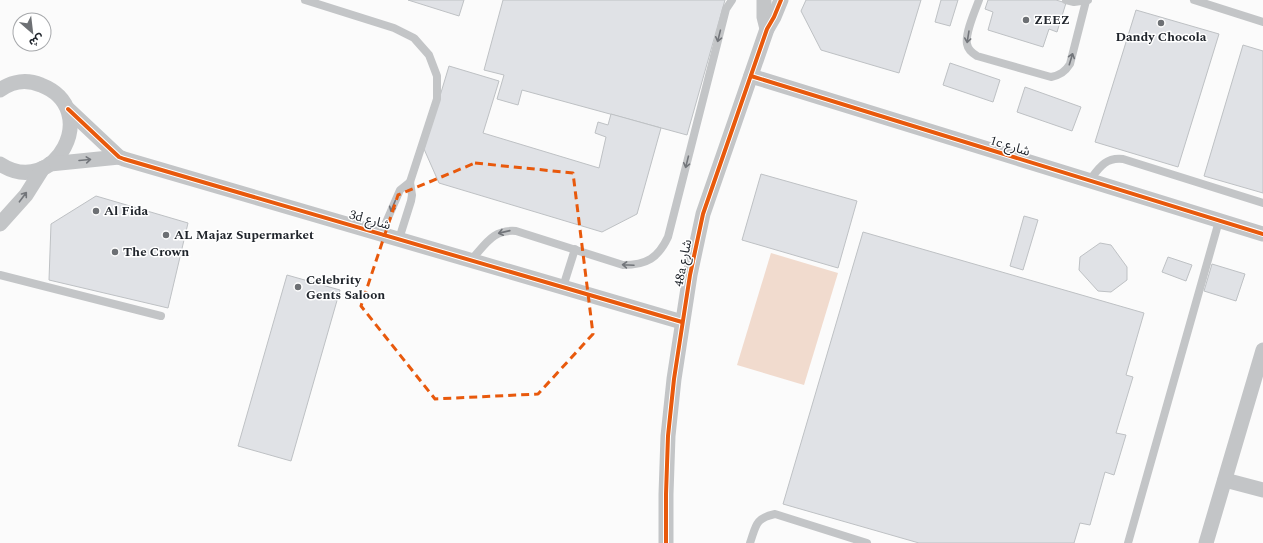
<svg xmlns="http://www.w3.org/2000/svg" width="1263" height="543" viewBox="0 0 1263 543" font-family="Spectral,'Noto Sans Arabic',serif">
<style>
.green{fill:#f1dbce}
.building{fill:#e0e2e6;stroke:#bec1c4}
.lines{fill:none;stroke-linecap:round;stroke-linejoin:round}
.service{stroke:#c3c5c7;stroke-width:8}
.minor{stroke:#c3c5c7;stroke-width:15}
.cycleway-casing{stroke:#fff;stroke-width:6}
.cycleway{stroke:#e8590c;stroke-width:4}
.oneway{stroke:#72757a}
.marked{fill:none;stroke:#e8590c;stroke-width:3;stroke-dasharray:8 5;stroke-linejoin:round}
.poi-dot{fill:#6d7074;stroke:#fff;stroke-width:1.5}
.labels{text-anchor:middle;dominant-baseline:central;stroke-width:3;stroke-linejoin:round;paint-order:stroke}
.poi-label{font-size:13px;font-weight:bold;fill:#20252c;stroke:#fff;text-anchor:start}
.street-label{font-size:13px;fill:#20252c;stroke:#fff}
</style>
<rect width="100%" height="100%" fill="#fbfbfb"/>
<!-- green -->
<polygon class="green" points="771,253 838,273 804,385 737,365"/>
<!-- building -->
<g class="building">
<polygon points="408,0 464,0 459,16"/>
<polygon points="503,0 725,0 687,135 522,90 518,105 497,99 504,75 484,70"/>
<polygon points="806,0 921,0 899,73 821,50 801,11"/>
<polygon points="941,0 958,0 950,26 935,22"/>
<polygon points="988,0 1056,0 1066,3 1057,32 1049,29 1043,47 988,30 993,12 985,9"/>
<polygon points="1136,10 1219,34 1178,167 1095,142"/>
<polygon points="1243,45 1263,51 1263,193 1204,176"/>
<polygon points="950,63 1000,80 993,102 943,85"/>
<polygon points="449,66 499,81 483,133 599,168 606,137 595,133 598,122 608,125 611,114 661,128 637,214 602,232 439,183 424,149"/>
<polygon points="1025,87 1081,107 1072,131 1017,112"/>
<polygon points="761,174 857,201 838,268 742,240"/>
<polygon points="96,196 188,223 168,308 49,280 51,224"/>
<polygon points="1024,216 1038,220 1023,270 1010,266"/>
<polygon points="863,232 1144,313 1126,375 1133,377 1116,433 1126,435 1114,475 1105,472 1090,525 1080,523 1074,543 919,543 783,504"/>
<polygon points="1100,243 1111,245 1127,267 1127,280 1111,292 1098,291 1079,270 1080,257"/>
<polygon points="1168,257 1192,265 1186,281 1162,272"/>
<polygon points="1212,264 1245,274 1236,301 1204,291"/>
<polygon points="287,275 340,290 291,461 238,446"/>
</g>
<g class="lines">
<!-- service -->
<g class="service">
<polyline points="305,0 394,28 414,38 429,55 437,76 437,99 410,182 412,195 411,201 399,239"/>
<path d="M979 0C975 11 965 33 967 44 968 50 972 53 977 56L1051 77C1060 75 1065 72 1070 64L1086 1"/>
<polyline points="1066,0 1074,2 1088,0"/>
<polyline points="1194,0 1263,22"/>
<path d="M1089 181C1099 168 1105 157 1123 159L1263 203"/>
<polyline points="381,234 400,190 410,182"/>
<path d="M471 260C486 244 493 229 516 231L623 265C647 265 658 258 668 237L726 9 732 0"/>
<polyline points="0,275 161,316"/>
<polyline points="563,287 575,249"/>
<path d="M750 543C756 526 755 518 775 514L867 543"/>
<polyline points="1128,543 1219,221"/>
</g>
<!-- minor -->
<g class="minor">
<polyline points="764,0 764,17 767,29"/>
<polyline points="751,76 1263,234"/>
<path d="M0 90C12 81 27 79 41 85 103 109 55 200 0 164"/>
<polyline points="68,109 119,157 124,159 682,322"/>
<polyline points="50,164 119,157"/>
<polyline points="0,224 26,195 43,168"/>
<polyline points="1225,480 1263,490"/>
<polyline points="666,543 666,494 668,436 674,379 690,275 703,214 767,29 774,17 781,0"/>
<polyline points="1206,543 1263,350"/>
</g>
<defs>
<g id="cycleway">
<polyline points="751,76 1263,234"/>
<polyline points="68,109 119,157 124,159 682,322"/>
<polyline points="666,543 666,494 668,436 674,379 690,275 703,214 767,29 774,17 781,0"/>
</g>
</defs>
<!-- cycleway casing -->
<use href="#cycleway" class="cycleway-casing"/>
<!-- cycleway -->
<use href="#cycleway" class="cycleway"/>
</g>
<!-- one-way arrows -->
<defs><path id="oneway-shaft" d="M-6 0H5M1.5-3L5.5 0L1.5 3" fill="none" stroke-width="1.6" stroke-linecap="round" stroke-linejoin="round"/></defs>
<g class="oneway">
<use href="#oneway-shaft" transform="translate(719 36) rotate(104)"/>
<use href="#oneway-shaft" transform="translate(968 37) rotate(99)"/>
<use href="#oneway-shaft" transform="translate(1071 59) rotate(-73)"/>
<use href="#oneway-shaft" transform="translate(85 160) rotate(-5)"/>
<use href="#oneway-shaft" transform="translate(687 162) rotate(104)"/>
<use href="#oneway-shaft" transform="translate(23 197) rotate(-53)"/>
<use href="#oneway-shaft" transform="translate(393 206) rotate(113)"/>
<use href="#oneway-shaft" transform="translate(504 232) rotate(167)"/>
<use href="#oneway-shaft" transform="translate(628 265) rotate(-177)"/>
</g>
<!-- marked area -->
<path class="marked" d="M475 163 573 173 593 334 538 394 435 399 361 306 398 195Z"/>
<!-- markers -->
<g class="poi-dot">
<circle cx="1026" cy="20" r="4"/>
<circle cx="1161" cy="23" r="4"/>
<circle cx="96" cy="211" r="4"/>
<circle cx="166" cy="235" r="4"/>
<circle cx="115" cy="252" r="4"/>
<circle cx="298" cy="287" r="4"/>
</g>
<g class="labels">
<!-- poi labels -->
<g class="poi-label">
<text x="1034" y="20">ZEEZ</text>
<text x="1161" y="37" text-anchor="middle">Dandy Chocola</text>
<text x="104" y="211">Al Fida</text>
<text x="174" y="235">AL Majaz Supermarket</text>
<text x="123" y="252">The Crown</text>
<text x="306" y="280">Celebrity<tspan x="306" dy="15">Gents Saloon</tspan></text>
</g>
<!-- street labels -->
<g class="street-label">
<text transform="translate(1010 146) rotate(17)">1c شارع</text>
<text transform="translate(370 220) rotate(16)">3d شارع</text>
<text transform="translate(683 263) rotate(-79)">48a شارع</text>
</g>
</g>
<!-- north arrow -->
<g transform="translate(32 32) rotate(152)"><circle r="19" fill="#ffffff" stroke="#a6a8ab"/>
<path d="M0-3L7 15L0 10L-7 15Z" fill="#6d7074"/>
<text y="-6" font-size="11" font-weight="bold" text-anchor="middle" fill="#20252c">ش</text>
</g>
</svg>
